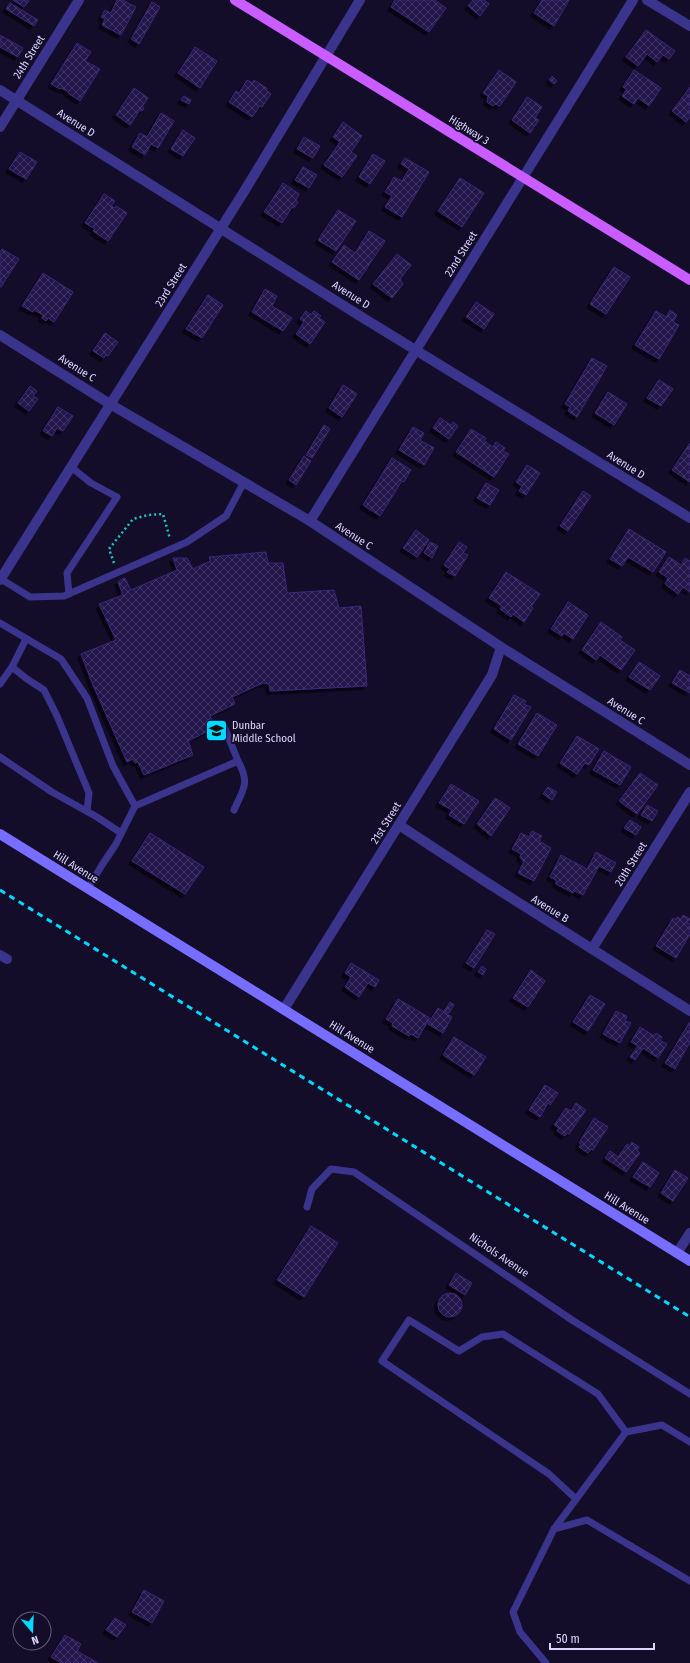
<svg xmlns="http://www.w3.org/2000/svg" width="690" height="1663" viewBox="0 0 690 1663" font-family="'Fira Sans Condensed',sans-serif">
<style>
.building{fill:url(#building-cross-hatch);stroke:#3b277b;filter:url(#shadow)}
.lines{fill:none;stroke-linecap:round;stroke-linejoin:round}
.path{stroke:#23c6c3;stroke-width:2.5;stroke-dasharray:2 3;stroke-linecap:butt}
.lane{stroke:#3b348d;stroke-width:7}
.street{stroke:#3b348d;stroke-width:10}
.secondary{stroke:#776dff;stroke-width:10}
.primary{stroke:#c95dff;stroke-width:10}
.rail{stroke:#02dbff;stroke-width:3;stroke-dasharray:6 5;stroke-linecap:butt}
.labels{text-anchor:middle;dominant-baseline:central;stroke-width:4;stroke-linejoin:round;paint-order:stroke}
.street-label{font-size:11px;fill:#dcd6ff;stroke:#130d2a}
.poi-label{font-size:11px;fill:#dcd6ff;stroke:#130d2a;text-anchor:start}
</style>
<defs>
<pattern id="building-cross-hatch" width="8" height="8" patternUnits="userSpaceOnUse"><rect width="8" height="8" fill="#24184c"/><path d="M0 0l8 8M0 8l8-8" fill="none" stroke="#433967"/></pattern>
<filter id="shadow"><feDropShadow dx="-3.5" dy="3.5" stdDeviation="0" flood-color="#0009"/></filter>
</defs>
<rect width="100%" height="100%" fill="#130d2a"/>
<!-- building -->
<g class="building">
<polygon points="13,0 27,0 29,1 24,7"/>
<polygon points="117,0 122,0 136,7 121,35 102,25 105,19 101,17 105,10 111,13"/>
<polygon points="395,0 434,0 446,8 429,32 391,7"/>
<polygon points="473,0 484,0 489,4 480,16 468,6"/>
<polygon points="542,0 569,0 554,26 534,13"/>
<polygon points="152,2 160,7 139,44 131,39"/>
<polygon points="10,3 38,20 34,26 6,9"/>
<polygon points="646,30 675,51 669,59 663,55 657,62 647,54 638,66 626,57"/>
<polygon points="0,35 23,48 18,57 0,47"/>
<polygon points="77,43 91,52 85,61 100,69 80,101 68,93 69,92 61,88 60,89 51,84"/>
<polygon points="195,47 217,61 200,88 178,73"/>
<polygon points="499,70 516,82 500,106 495,104 493,106 487,102 488,96 483,93"/>
<polygon points="634,70 661,88 649,106 638,98 634,104 622,96 627,89 623,87"/>
<polygon points="552,76 557,81 554,84 549,80"/>
<polygon points="247,80 253,83 254,80 267,88 266,90 271,94 262,107 260,106 252,117 229,102 236,91 239,93"/>
<polygon points="690,87 690,117 686,122 672,111"/>
<polygon points="134,88 148,98 142,107 144,108 142,111 140,110 130,125 116,115"/>
<polygon points="184,96 191,100 189,104 181,100"/>
<polygon points="527,97 542,107 535,118 539,120 530,133 512,120"/>
<polygon points="161,113 174,121 158,148 151,144 145,155 132,147 140,133 147,137"/>
<polygon points="343,122 362,136 351,152 357,156 342,177 324,165 340,142 333,137"/>
<polygon points="183,130 195,138 183,156 171,149"/>
<polygon points="304,137 320,146 313,158 297,149"/>
<polygon points="20,152 37,162 26,179 9,169"/>
<polygon points="373,154 385,161 370,184 359,177"/>
<polygon points="405,158 429,172 402,217 385,207 392,196 385,192 394,177 402,181 409,169 401,164"/>
<polygon points="303,167 317,175 309,188 295,180"/>
<polygon points="460,178 484,193 462,227 438,211"/>
<polygon points="283,183 299,194 296,200 298,202 294,208 292,207 282,223 264,212"/>
<polygon points="104,194 115,201 111,206 115,208 116,206 127,213 108,241 93,231 95,229 85,223"/>
<polygon points="338,210 356,221 336,251 318,240"/>
<polygon points="369,231 385,241 359,280 332,262 344,245 355,253"/>
<polygon points="2,249 19,259 1,287 0,287 0,253"/>
<polygon points="397,254 411,265 400,279 403,284 392,298 373,284"/>
<polygon points="614,267 630,277 606,314 590,304"/>
<polygon points="43,273 73,292 54,322 48,318 46,321 42,318 43,315 34,310 33,312 22,306"/>
<polygon points="265,289 277,296 272,306 292,318 283,331 252,312"/>
<polygon points="208,295 223,305 202,338 186,329"/>
<polygon points="476,302 494,314 484,329 466,317"/>
<polygon points="670,310 677,315 673,322 679,325 659,359 635,345 656,311 666,317"/>
<polygon points="306,311 311,315 314,311 321,316 319,318 325,322 310,344 296,334 304,322 300,319"/>
<polygon points="105,333 118,342 108,356 106,355 104,358 93,351"/>
<polygon points="592,358 607,366 577,417 568,411 570,407 565,404"/>
<polygon points="659,380 673,389 661,406 647,398"/>
<polygon points="343,385 357,394 342,417 329,408"/>
<polygon points="30,386 37,391 33,396 38,399 29,411 18,403"/>
<polygon points="608,392 627,404 614,425 595,413"/>
<polygon points="58,407 73,416 63,431 57,428 52,436 43,431"/>
<polygon points="440,418 451,425 453,422 458,426 449,439 433,428"/>
<polygon points="324,425 330,429 312,458 306,455"/>
<polygon points="413,427 424,433 420,440 434,448 424,465 399,450"/>
<polygon points="471,429 486,438 484,441 493,447 496,442 505,448 503,451 509,454 494,477 456,452"/>
<polygon points="690,443 690,482 672,470"/>
<polygon points="304,456 311,461 296,485 289,480"/>
<polygon points="392,458 411,470 404,482 402,481 380,516 363,505"/>
<polygon points="527,465 540,473 526,495 519,491 522,486 516,482"/>
<polygon points="486,483 499,490 490,505 477,498"/>
<polygon points="583,491 591,496 568,531 560,526"/>
<polygon points="629,529 666,552 653,572 628,557 622,566 610,559"/>
<polygon points="416,530 429,540 417,557 403,548"/>
<polygon points="430,542 438,546 432,558 424,553"/>
<polygon points="459,542 467,547 463,553 468,555 455,576 447,572 450,569 444,565"/>
<polygon points="266,552 268,563 283,563 287,593 334,590 339,608 361,606 367,686 270,691 269,684 263,683 232,697 235,704 210,716 216,727 188,741 193,755 144,775 138,762 135,763 133,759 127,762 92,683 81,654 116,640 99,604 123,595 118,582 122,579 125,578 131,590 177,570 173,558 187,558 193,569 210,561 209,557"/>
<polygon points="669,557 681,565 685,558 690,561 690,592 683,587 678,594 665,584 668,578 659,572"/>
<polygon points="506,572 540,594 531,607 533,608 524,622 513,614 511,617 500,609 502,606 489,598"/>
<polygon points="568,602 588,615 573,639 564,633 562,636 551,629"/>
<polygon points="601,622 622,637 620,640 635,650 621,670 600,655 596,660 582,650"/>
<polygon points="639,662 660,676 650,690 629,677"/>
<polygon points="680,670 690,676 690,693 672,683"/>
<polygon points="514,695 526,701 524,704 531,707 511,740 494,729"/>
<polygon points="537,713 557,725 538,756 518,744"/>
<polygon points="577,736 599,749 589,765 585,763 577,774 560,763"/>
<polygon points="604,751 631,767 620,785 593,770"/>
<polygon points="640,773 658,785 637,814 619,801"/>
<polygon points="451,784 479,801 464,824 449,815 452,810 439,803"/>
<polygon points="548,787 557,792 552,800 543,794"/>
<polygon points="495,798 510,808 491,836 477,824"/>
<polygon points="647,805 658,811 652,821 641,815"/>
<polygon points="630,820 641,827 636,835 624,828"/>
<polygon points="532,831 542,836 539,841 551,848 534,881 518,873 524,862 520,857 521,854 512,849 521,833 529,837"/>
<polygon points="150,833 204,867 185,894 132,861"/>
<polygon points="596,852 616,863 611,872 599,866 583,895 575,891 573,893 556,884 556,880 550,877 561,855 587,869"/>
<polygon points="683,915 690,919 687,923 690,924 690,934 676,958 656,946 673,918 676,920 677,917 681,919"/>
<polygon points="487,930 495,934 474,968 466,963"/>
<polygon points="351,963 379,980 375,987 368,983 359,997 345,987 351,977 345,973"/>
<polygon points="482,966 486,969 483,975 478,972"/>
<polygon points="531,970 545,981 528,1007 513,998"/>
<polygon points="590,995 605,1004 588,1031 573,1022"/>
<polygon points="398,999 430,1018 418,1038 411,1034 409,1036 392,1026 393,1023 386,1019"/>
<polygon points="450,1002 454,1005 449,1013 444,1011"/>
<polygon points="438,1008 452,1017 443,1033 428,1024"/>
<polygon points="616,1011 627,1016 625,1021 631,1023 620,1043 603,1034"/>
<polygon points="689,1023 690,1023 690,1036 688,1040 690,1042 675,1069 665,1063"/>
<polygon points="640,1027 654,1036 656,1033 662,1037 660,1040 667,1044 658,1058 643,1048 635,1060 630,1057 638,1046 631,1042"/>
<polygon points="454,1037 486,1057 474,1075 443,1055"/>
<polygon points="545,1085 558,1093 550,1105 548,1103 540,1117 529,1110"/>
<polygon points="576,1103 586,1110 569,1134 567,1133 565,1136 557,1131 559,1128 554,1125 566,1108 571,1111"/>
<polygon points="594,1118 608,1127 593,1150 591,1149 588,1153 579,1147 581,1144 579,1143"/>
<polygon points="632,1142 639,1147 637,1151 640,1153 626,1172 605,1158 610,1151 618,1157 627,1144 630,1146"/>
<polygon points="643,1162 659,1173 650,1187 633,1177"/>
<polygon points="675,1170 688,1178 673,1201 661,1193"/>
<polygon points="311,1226 338,1243 304,1297 277,1280"/>
<polygon points="456,1273 472,1283 465,1295 449,1285"/>
<circle cx="450" cy="1305" r="12"/>
<polygon points="144,1590 164,1601 152,1623 132,1612"/>
<polygon points="115,1618 126,1625 117,1637 106,1630"/>
<polygon points="65,1635 81,1644 77,1651 98,1663 61,1663 51,1657"/>
</g>
<g class="lines">
<!-- path -->
<polyline class="path" points="114,563 109,549 133,519 148,515 163,514 170,539"/>
<!-- lane -->
<g class="lane">
<polyline points="1,579 30,597 64,596 187,542 226,516 244,482"/>
<polyline points="69,594 67,573 117,497 91,483 71,467"/>
<polyline points="0,623 61,659 87,698 113,766 135,806 116,844 102,865 88,888"/>
<polyline points="12,667 27,679 44,690 57,716 89,793 87,811"/>
<polyline points="0,684 12,667 26,639"/>
<polyline points="0,757 52,792 97,817 121,833"/>
<polyline points="135,806 238,761 224,726"/>
<path d="M234 810C244 788 250 783 238 761"/>
<polyline points="307,1207 312,1189 331,1169 354,1172 572,1320 690,1394"/>
<polyline points="576,1499 549,1474 382,1361 409,1320 459,1351 482,1337 503,1334 598,1394 626,1432"/>
<polyline points="554,1529 587,1520 690,1581"/>
<polyline points="546,1663 520,1632 513,1612 554,1529 626,1432 662,1425 690,1442"/>
</g>
<!-- street -->
<g class="street">
<polyline points="647,0 690,26"/>
<polyline points="0,90 360,316 690,518"/>
<polyline points="0,127 79,0"/>
<polyline points="0,335 110,404 310,521 501,647 690,765"/>
<polyline points="310,521 633,0"/>
<polyline points="0,580 245,190 360,0"/>
<polyline points="399,825 483,880 690,1011"/>
<polyline points="592,949 690,792"/>
<polyline points="0,955 7,959"/>
<polyline points="284,1009 492,675 501,647"/>
<polyline points="677,1253 690,1233"/>
</g>
<!-- secondary -->
<polyline class="secondary" points="0,834 690,1261"/>
<!-- primary -->
<polyline class="primary" points="235,0 690,280"/>
<!-- rail -->
<polyline class="rail" points="0,890 690,1317"/>
</g>
<!-- icons -->
<defs>
<symbol id="school-square" viewBox="-11 -11 22 22"><rect x="-9" y="-9" width="18" height="18" rx="4" fill="#02dbff" stroke="#130d2a"/><path d="M0-5L7-2L0 1L-7-2ZM-4 1L0 2.5L4 1V4Q0 6-4 4Z" fill="#111"/></symbol>
</defs>
<g fill-rule="evenodd">
<use href="#school-square" x="204" y="718" width="25" height="25"/>
</g>
<g class="labels">
<!-- street labels -->
<g class="street-label">
<text transform="translate(29 57) rotate(-58)">24th Street</text>
<text transform="translate(76 123) rotate(32)">Avenue D</text>
<text transform="translate(469 130) rotate(32)">Highway 3</text>
<text transform="translate(461 254) rotate(-58)">22nd Street</text>
<text transform="translate(171 285) rotate(-58)">23rd Street</text>
<text transform="translate(351 295) rotate(32)">Avenue D</text>
<text transform="translate(77 368) rotate(32)">Avenue C</text>
<text transform="translate(626 465) rotate(32)">Avenue D</text>
<text transform="translate(354 536) rotate(33)">Avenue C</text>
<text transform="translate(626 711) rotate(32)">Avenue C</text>
<text transform="translate(386 823) rotate(-58)">21st Street</text>
<text transform="translate(631 864) rotate(-58)">20th Street</text>
<text transform="translate(76 867) rotate(32)">Hill Avenue</text>
<text transform="translate(550 909) rotate(32)">Avenue B</text>
<text transform="translate(352 1037) rotate(32)">Hill Avenue</text>
<text transform="translate(627 1208) rotate(32)">Hill Avenue</text>
<text transform="translate(499 1255) rotate(34)">Nichols Avenue</text>
</g>
<!-- poi labels -->
<g class="poi-label">
<text x="232" y="725">Dunbar<tspan x="232" dy="13">Middle School</tspan></text>
</g>
</g>
<!-- north arrow -->
<g transform="translate(32 1631) rotate(161)"><circle r="19" fill="#130d2a" stroke="#635d7f"/>
<path d="M0-3L7 15L0 10L-7 15Z" fill="#02dbff"/>
<text y="-6" font-size="11" font-weight="bold" text-anchor="middle" fill="#dcd6ff">N</text>
</g>
<!-- scale -->
<path d="M550 1643v6h104v-6" fill="none" stroke="#dcd6ff" stroke-width="2"/>
<text x="556" y="1643" font-size="12" fill="#dcd6ff" stroke="#130d2a" stroke-width="3" paint-order="stroke">50 m</text>
</svg>
